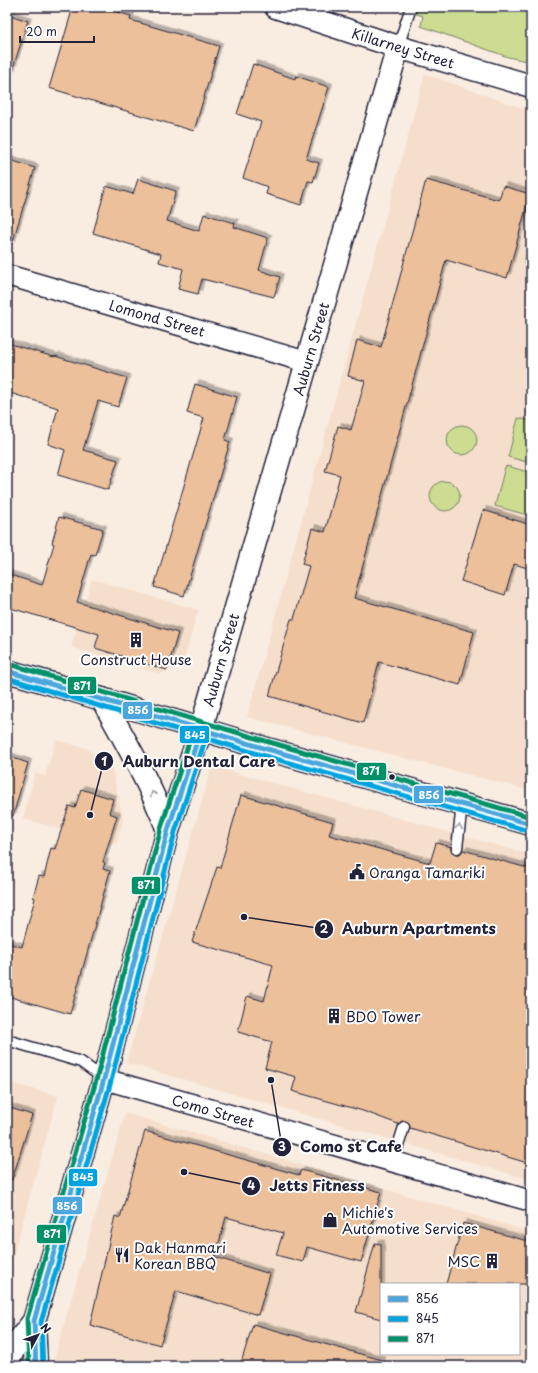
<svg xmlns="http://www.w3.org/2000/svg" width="538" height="1373" viewBox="0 0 538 1373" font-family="'Playpen Sans',sans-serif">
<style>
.built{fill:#f5dfcc;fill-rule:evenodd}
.green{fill:#ccdd91;stroke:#778066}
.building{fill:#ebc09b;stroke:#22223b;filter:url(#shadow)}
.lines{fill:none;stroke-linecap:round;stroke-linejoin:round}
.lane-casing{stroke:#22223b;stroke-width:13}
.street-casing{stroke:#22223b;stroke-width:23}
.secondary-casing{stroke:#22223b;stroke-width:25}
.lane{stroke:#fff;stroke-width:10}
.street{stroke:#fff;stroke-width:20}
.secondary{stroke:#fff;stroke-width:22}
.bus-1-casing{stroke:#fff;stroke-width:8}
.bus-2-casing{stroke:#fff;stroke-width:8}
.bus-3-casing{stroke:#fff;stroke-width:8}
.bus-1{stroke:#4ba6dd;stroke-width:5}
.bus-2{stroke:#00a3de;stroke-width:5}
.bus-3{stroke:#009169;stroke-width:5}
.oneway{stroke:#9c9ca7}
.bus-dot{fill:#22223b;stroke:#fff;stroke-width:1.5}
.labels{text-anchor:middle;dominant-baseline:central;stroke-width:4;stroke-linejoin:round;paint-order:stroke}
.street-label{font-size:14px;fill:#22223b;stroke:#fff}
.poi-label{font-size:14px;fill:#22223b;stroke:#fff;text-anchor:start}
.leader{fill:none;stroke:#22223b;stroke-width:1.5}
.callout-dot{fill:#22223b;stroke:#fff;stroke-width:1.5}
.mark-label{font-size:12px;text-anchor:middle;font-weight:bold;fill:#fff}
.callout-label{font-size:15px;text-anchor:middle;font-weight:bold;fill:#22223b;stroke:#fff;stroke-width:4;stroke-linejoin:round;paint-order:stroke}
.line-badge{stroke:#fff;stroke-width:1.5}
.badge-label{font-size:11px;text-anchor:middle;font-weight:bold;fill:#fff}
</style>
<defs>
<filter id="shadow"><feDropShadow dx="3.5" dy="-3.5" stdDeviation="0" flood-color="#0004"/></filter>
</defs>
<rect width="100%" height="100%" fill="#f9ece1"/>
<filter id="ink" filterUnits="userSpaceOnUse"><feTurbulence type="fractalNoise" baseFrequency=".025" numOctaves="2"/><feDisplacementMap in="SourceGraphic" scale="8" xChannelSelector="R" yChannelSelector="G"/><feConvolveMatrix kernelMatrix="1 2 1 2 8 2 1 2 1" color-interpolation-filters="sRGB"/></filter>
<g filter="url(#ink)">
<!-- built -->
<g class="built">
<polygon points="425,74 531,111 531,791 247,717"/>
<polygon points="92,579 198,610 184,661 160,674 71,647"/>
<polygon points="56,740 86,748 112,768 123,820 116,844 23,819 35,773 45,776"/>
<polygon points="212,766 531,855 531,1180 126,1063"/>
<polygon points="7,1082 58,1096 7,1278"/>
<path d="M125 1113 531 1232V1366H52ZM381 1284H519V1354H381Z"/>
</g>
<!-- green -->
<g class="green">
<polygon points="394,7 531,7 531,62 508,57 421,26 423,16"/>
<polygon points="531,240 531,272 524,262"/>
<polygon points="518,418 531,421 531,463 508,457"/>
<circle cx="462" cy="440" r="15"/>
<polygon points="507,466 531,473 531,516 495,506 505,467"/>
<circle cx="445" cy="496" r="15"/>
</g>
<!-- building -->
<g class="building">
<polygon points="73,7 99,7 131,16 130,20 219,46 194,131 49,88"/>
<polygon points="7,14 28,21 11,74 7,73"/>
<polygon points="253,64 295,79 296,76 329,87 306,159 319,163 313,182 308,181 301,205 266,194 268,187 243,178 261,122 237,114"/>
<polygon points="7,159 35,168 12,244 7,244"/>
<polygon points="138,179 176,191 167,221 199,231 204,214 235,223 234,227 268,238 259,270 280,277 274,297 202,279 198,294 178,289 183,269 159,262 161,254 93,233 106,186 133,194"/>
<polygon points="426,180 499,200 503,186 530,194 507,278 446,260 354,598 474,632 460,685 379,662 363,723 269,696 291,619 294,619 309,566 302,564 312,528 325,532 340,475 325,471 338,426 351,430 365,381 348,376 357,340 381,347"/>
<polygon points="7,343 54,357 55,356 127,378 118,407 98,401 83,450 118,460 108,490 58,475 65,450 48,444 58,408 7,392"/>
<polygon points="195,384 237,397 225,440 230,442 184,596 154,587 204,418 187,413"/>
<polygon points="483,510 531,525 531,569 514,564 505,595 461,581"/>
<polygon points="59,517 103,529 95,555 91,554 77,602 178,633 167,670 95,648 99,634 7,607 7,574 42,585 54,544 52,543"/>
<polygon points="7,756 28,763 13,816 7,816"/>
<polygon points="81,789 113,799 109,813 117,816 103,862 105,863 103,869 110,871 70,1014 7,996 7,943 22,947 35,898 33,897 39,876 44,877 51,848 55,849 69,806 75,808"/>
<polygon points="241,795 333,822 329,835 430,863 436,843 451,847 451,851 456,854 460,854 463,850 531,869 531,1164 410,1128 409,1123 406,1121 402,1121 398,1124 363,1111 292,1091 296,1077 265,1068 272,1042 238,1032 247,996 264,1001 273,965 192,942 217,867 220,868"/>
<polygon points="7,1107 32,1115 12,1180 7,1179"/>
<polygon points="145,1131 299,1175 301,1170 381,1192 361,1262 307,1247 303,1262 276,1255 283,1233 226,1217 215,1257 270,1274 258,1315 176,1291 160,1345 90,1325 115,1216 120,1218"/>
<polygon points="463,1223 531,1242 531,1284 446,1284"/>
<polygon points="375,1243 381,1244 381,1319 356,1312"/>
<polygon points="253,1324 382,1360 381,1366 240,1366"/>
</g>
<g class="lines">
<defs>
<g id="lane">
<polyline points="398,47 411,7"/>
<polyline points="457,848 462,805"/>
<polyline points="7,1040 81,1062 104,1079"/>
<polyline points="393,1162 404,1127"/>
</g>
<g id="street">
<polyline points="7,275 307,362"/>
<polyline points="104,1079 531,1201"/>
</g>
<g id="secondary">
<polyline points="276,7 398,47 531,86"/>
<polyline points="7,671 49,683 260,747 531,824"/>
<path d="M102 699C126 742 150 784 168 830"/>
<polyline points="7,1366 15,1345 34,1321"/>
<polyline points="36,1366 34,1321 104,1079 168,830 201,729 398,47"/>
</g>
</defs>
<!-- lane casing -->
<use href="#lane" class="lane-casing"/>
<!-- street casing -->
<use href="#street" class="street-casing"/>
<!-- secondary casing -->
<use href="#secondary" class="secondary-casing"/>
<!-- lane -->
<use href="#lane" class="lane"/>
<!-- street -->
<use href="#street" class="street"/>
<!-- secondary -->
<use href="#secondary" class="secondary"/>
<defs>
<g id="bus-1">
<polyline points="7,671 260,747 531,824"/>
<polyline points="36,1366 34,1321 104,1079 168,830 201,729"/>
</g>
<g id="bus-2">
<polyline points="7,678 258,754 529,831"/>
<polyline points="43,1366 41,1322 111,1081 175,832 208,731"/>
</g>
<g id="bus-3">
<polyline points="9,664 262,740 531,817"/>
<polyline points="29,1366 27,1319 97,1077 161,828 194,727"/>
</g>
</defs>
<!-- bus-1 casing -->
<use href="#bus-1" class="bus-1-casing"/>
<!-- bus-2 casing -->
<use href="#bus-2" class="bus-2-casing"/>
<!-- bus-3 casing -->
<use href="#bus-3" class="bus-3-casing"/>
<!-- bus-1 -->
<use href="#bus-1" class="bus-1"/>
<!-- bus-2 -->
<use href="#bus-2" class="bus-2"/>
<!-- bus-3 -->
<use href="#bus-3" class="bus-3"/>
</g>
<!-- one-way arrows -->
<defs><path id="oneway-chevron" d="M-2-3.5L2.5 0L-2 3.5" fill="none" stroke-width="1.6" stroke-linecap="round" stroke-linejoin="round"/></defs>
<g class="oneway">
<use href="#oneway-chevron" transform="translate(153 794) rotate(-115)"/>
<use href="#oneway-chevron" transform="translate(459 827) rotate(-82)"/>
</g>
</g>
<!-- icons -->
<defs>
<symbol id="building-bare" viewBox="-9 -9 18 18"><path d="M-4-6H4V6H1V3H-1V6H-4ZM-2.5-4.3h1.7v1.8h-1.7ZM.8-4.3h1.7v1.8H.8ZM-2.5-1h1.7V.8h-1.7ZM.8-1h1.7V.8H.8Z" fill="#22223b" stroke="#fff" stroke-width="2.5" paint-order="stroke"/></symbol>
<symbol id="civic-bare" viewBox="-9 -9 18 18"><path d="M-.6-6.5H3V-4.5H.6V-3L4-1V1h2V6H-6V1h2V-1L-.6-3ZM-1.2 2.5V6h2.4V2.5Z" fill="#22223b" stroke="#fff" stroke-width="2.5" paint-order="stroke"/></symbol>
<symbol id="shop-bare" viewBox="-9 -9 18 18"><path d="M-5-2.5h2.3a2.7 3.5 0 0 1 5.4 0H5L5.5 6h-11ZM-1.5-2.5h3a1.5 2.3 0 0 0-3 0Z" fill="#22223b" stroke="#fff" stroke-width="2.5" paint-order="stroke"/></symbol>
<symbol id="restaurant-bare" viewBox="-9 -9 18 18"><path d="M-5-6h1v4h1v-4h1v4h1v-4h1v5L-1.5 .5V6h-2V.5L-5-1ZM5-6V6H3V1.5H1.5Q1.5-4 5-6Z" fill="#22223b" stroke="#fff" stroke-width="2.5" paint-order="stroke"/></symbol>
</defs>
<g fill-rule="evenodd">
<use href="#building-bare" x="125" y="629" width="22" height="22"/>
<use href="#civic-bare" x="346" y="861" width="22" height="22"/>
<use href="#building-bare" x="323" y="1005" width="22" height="22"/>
<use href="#shop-bare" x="319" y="1209" width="22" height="22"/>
<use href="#restaurant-bare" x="111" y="1244" width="22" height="22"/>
<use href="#building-bare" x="481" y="1250" width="22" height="22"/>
</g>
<!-- markers -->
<circle class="bus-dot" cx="392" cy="777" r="3.5"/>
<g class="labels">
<!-- street labels -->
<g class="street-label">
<text transform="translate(403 48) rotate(17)">Killarney Street</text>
<text transform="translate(157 318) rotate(16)">Lomond Street</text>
<text transform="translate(311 349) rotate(-74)">Auburn Street</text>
<text transform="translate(221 660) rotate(-74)">Auburn Street</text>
<text transform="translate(213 1111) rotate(16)">Como Street</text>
</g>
<!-- poi labels -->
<g class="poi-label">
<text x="136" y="659" text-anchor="middle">Construct House</text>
<text x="369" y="872">Oranga Tamariki</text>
<text x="346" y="1016">BDO Tower</text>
<text x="342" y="1212">Michie's<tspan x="342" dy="16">Automotive Services</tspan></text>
<text x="134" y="1247">Dak Hanmari<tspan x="134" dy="16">Korean BBQ</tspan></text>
<text x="480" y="1261" text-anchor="end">MSC</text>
</g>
</g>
<!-- callouts -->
<path class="leader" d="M90 815L104 761M244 917L324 929M271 1080L282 1147M184 1172L251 1186"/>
<g class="callout-dot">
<circle cx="90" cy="815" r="4"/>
<circle cx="244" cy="917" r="4"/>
<circle cx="271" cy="1080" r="4"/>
<circle cx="184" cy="1172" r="4"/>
<circle cx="104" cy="761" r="10"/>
<circle cx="324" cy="929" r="10"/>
<circle cx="282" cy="1147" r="10"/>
<circle cx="251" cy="1186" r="10"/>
</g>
<g class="mark-label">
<text x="104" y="766">1</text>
<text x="324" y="933">2</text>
<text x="282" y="1151">3</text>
<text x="251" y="1190">4</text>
</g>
<g class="callout-label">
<text x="199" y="767">Auburn Dental Care</text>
<text x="419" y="934">Auburn Apartments</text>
<text x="351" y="1152">Como st Cafe</text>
<text x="317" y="1191">Jetts Fitness</text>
</g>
<g class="line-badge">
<rect x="67" y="676" width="30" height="19" rx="4" fill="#009169"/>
<rect x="122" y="701" width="31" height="19" rx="4" fill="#4ba6dd"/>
<rect x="179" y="725" width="31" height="19" rx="4" fill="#00a3de"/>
<rect x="356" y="762" width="31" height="19" rx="4" fill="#009169"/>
<rect x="413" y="785" width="31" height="19" rx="4" fill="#4ba6dd"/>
<rect x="131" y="876" width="30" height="19" rx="4" fill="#009169"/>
<rect x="68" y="1168" width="30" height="19" rx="4" fill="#00a3de"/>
<rect x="52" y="1196" width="31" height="19" rx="4" fill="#4ba6dd"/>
<rect x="36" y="1224" width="31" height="20" rx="4" fill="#009169"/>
</g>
<g class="badge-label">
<text x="82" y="690">871</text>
<text x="138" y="714">856</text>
<text x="195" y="739">845</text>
<text x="371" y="775">871</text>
<text x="429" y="799">856</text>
<text x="146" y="889">871</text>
<text x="83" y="1181">845</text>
<text x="67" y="1210">856</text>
<text x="52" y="1238">871</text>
</g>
<!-- margin -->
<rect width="538" height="1373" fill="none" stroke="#fff" stroke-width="24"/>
<rect x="12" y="12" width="514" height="1349" fill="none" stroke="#22223b" stroke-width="1.5" filter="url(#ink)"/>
<!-- legend -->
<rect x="380" y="1283" width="140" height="72" fill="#ffffff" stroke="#a7a7b1"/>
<rect x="388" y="1296" width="20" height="6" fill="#4ba6dd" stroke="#a7a7b1"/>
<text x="416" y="1303" font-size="12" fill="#22223b">856</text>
<rect x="388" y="1316" width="20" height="6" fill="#00a3de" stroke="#a7a7b1"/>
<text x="416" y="1323" font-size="12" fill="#22223b">845</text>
<rect x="388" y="1336" width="20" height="6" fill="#009169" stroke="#a7a7b1"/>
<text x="416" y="1343" font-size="12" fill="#22223b">871</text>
<!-- north arrow -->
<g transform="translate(38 1335) rotate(49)" stroke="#ffffff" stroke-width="3" paint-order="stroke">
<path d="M0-3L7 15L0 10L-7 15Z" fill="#22223b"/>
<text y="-6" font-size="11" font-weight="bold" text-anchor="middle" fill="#22223b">N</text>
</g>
<!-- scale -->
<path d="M20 36v6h74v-6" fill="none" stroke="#22223b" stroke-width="2"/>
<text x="26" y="36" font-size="12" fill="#22223b" stroke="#ffffff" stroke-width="3" paint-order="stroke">20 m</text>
</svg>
